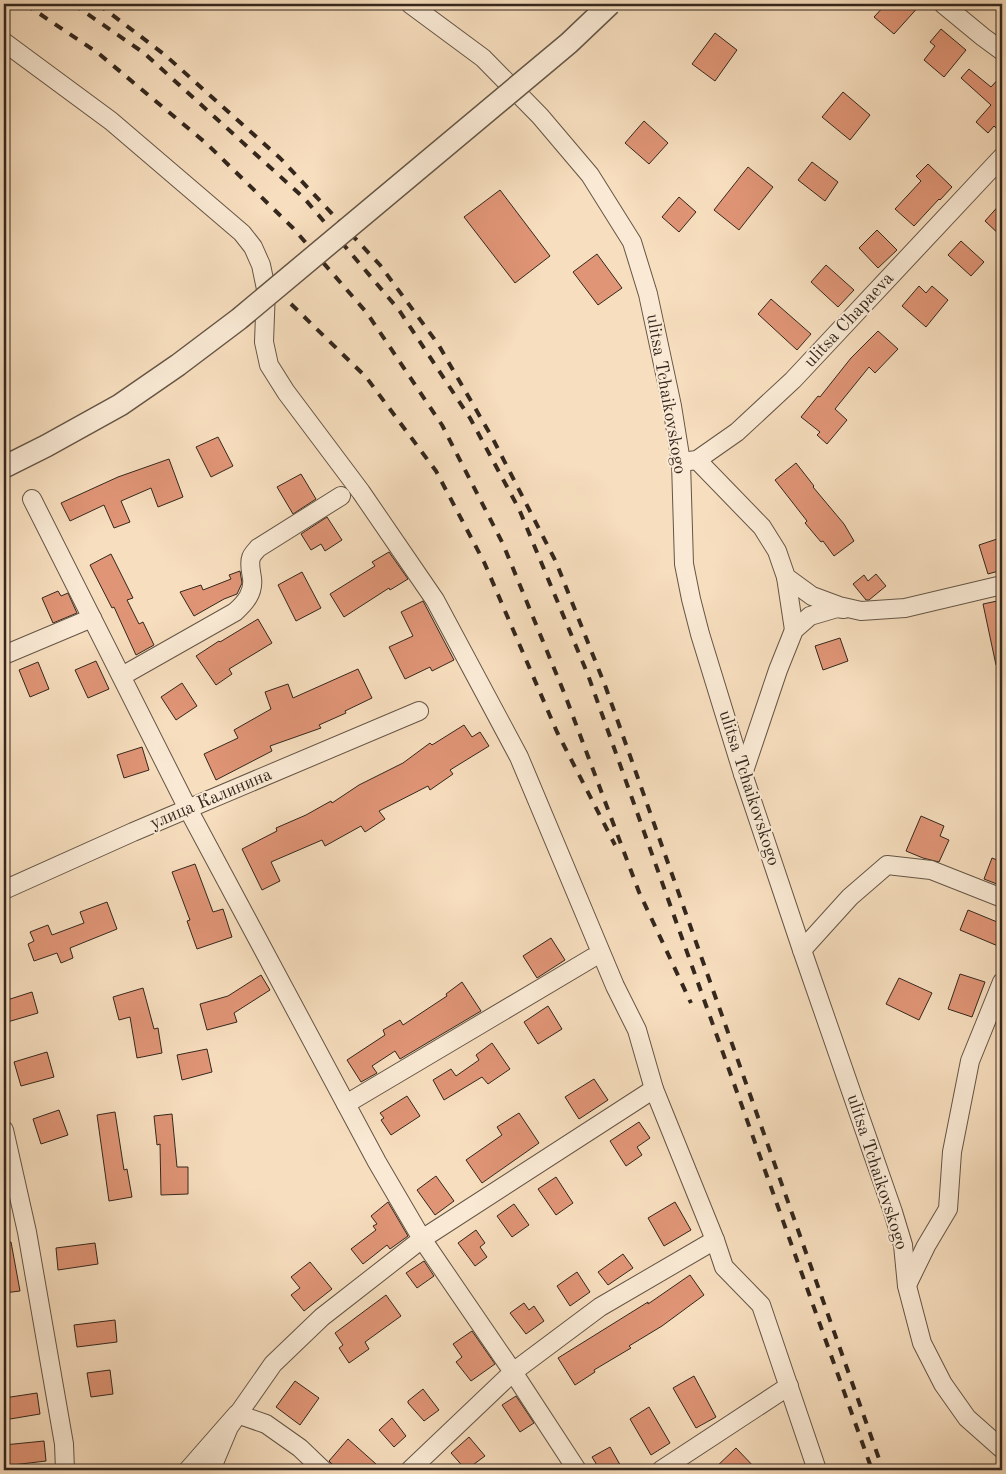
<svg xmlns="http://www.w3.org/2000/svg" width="1006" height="1474" viewBox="0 0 1006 1474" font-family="'Old Standard TT',serif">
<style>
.building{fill:#e09576;stroke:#34271d}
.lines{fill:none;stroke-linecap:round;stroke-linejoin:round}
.minor-casing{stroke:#655545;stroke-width:20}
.minor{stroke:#faead5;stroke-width:18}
.rail{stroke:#34271d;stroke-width:4;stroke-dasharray:9 9;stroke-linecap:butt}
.tertiary-bridge-casing{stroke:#655545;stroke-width:24;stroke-linecap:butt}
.tertiary-bridge{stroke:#faead5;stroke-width:21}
.labels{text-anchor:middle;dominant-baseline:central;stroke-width:4;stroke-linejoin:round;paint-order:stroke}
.street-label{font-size:18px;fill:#34271d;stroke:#faead5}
</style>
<rect width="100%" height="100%" fill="#f7debe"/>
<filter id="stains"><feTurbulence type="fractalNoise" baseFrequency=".004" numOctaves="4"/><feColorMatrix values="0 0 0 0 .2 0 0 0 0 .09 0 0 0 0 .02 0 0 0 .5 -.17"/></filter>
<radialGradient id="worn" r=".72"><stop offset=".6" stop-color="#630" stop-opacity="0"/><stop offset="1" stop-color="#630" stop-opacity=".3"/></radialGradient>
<!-- building -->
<g class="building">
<polygon points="886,4 921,4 894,34 874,17"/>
<polygon points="941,29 966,50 944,77 924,60 935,46 930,42"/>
<polygon points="715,33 737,50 715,81 692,64"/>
<polygon points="969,69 991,87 1002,75 1002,134 994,126 988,133 976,122 991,105 961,78"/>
<polygon points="843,92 870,115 850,140 822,117"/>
<polygon points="644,121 668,143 649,164 625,143"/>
<polygon points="812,162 838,182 825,201 798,180"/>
<polygon points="928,164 952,187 940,200 939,199 914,226 895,209 921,181 916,176"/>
<polygon points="748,167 773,187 739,230 714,210"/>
<polygon points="500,190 550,256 515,283 464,217"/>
<polygon points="679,197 696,212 679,232 662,217"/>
<polygon points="1002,202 1002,237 985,221"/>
<polygon points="877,230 897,250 878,268 859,248"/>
<polygon points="961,241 984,262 971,276 948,255"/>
<polygon points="597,254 622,288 598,305 573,272"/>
<polygon points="826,265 854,290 838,307 811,282"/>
<polygon points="919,286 926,293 932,286 948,300 926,327 902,306"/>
<polygon points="771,299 811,334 797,350 758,314"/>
<polygon points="878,331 898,349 875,373 869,367 835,409 847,420 827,444 817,435 820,432 801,417 818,396 820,397 851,358"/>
<polygon points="218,437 233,466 211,477 196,447"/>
<polygon points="169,459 183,497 158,507 151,488 121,501 130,522 114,528 104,505 70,521 61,503 118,477"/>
<polygon points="796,463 814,486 813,487 844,524 854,541 834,556 823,541 821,542 805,523 807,521 775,480"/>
<polygon points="301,474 316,499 293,514 277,487"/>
<polygon points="327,517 342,540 325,551 321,544 311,550 301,534"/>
<polygon points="1000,538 1002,546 1002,570 988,574 979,545"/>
<polygon points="389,552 408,579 390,590 389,588 344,617 330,594 375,566 372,562"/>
<polygon points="111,554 133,598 127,600 139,624 143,622 154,645 136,655 114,607 112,608 90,565"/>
<polygon points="240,571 242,583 237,594 224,599 194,616 180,592 201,585 203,590 231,579 229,575"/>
<polygon points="302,572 321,608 296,621 278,585"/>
<polygon points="876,574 886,586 869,600 866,600 853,584 864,575 868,581"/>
<polygon points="58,591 61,596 68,593 77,613 53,623 42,598"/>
<polygon points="1002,600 1002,664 996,665 983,604"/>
<polygon points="423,601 454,660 432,671 430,667 405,679 389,647 413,636 401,612"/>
<polygon points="258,619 272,643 229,669 232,674 216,685 196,656 219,641 220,642"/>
<polygon points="840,638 848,661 823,670 815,646"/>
<polygon points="96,661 109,689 88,698 75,670"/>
<polygon points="38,662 49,689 30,697 19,670"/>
<polygon points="358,669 372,698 345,711 346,713 319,725 321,728 270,746 272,751 216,780 204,754 238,738 234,730 271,709 265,692 288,684 293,698"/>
<polygon points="182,683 197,706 176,720 161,697"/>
<polygon points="464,725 472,737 480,732 489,746 450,770 453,774 430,790 428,786 379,811 385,819 365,832 361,826 325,846 322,840 271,862 280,881 262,890 242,849 277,831 276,828 306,815 331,801 332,803 359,785 403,763 430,743 432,745"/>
<polygon points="142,747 149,770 124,778 117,755"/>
<polygon points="921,816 944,826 940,836 949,840 939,862 923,858 906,851"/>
<polygon points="992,858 1002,862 1002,886 984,879"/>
<polygon points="195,864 213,912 223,909 232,937 197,949 187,921 190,920 172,872"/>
<polygon points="107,902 117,929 70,948 73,958 61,963 57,953 34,961 28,944 34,941 30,932 48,925 52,935 84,923 80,912"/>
<polygon points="968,910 1002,924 1002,935 998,946 960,930"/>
<polygon points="551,938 565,960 537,978 523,956"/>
<polygon points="960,974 985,982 972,1017 948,1009"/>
<polygon points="261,975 270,990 234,1013 237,1022 207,1030 200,1004 228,996"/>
<polygon points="899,978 932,993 919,1020 886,1004"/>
<polygon points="462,982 481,1011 400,1059 395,1051 372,1066 377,1073 361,1082 347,1060 385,1035 383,1030 400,1020 403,1025 447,996 446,994"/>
<polygon points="143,988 154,1029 158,1028 162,1053 137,1058 130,1017 119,1020 113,997"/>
<polygon points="32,992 38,1013 4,1023 4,1001"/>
<polygon points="548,1006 562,1029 538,1044 524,1022"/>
<polygon points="492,1043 510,1069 488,1084 482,1077 444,1100 433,1080 451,1069 456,1076 479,1060 476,1055"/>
<polygon points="207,1049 212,1072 182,1080 177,1055"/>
<polygon points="47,1052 54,1077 21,1086 14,1062"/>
<polygon points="594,1079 608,1100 579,1119 565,1097"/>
<polygon points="407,1096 420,1116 391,1135 381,1120 384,1118 380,1113"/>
<polygon points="59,1110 68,1135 41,1144 33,1119"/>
<polygon points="115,1112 124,1170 127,1169 132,1197 109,1201 97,1115"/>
<polygon points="519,1113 539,1143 482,1183 466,1160 502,1135 497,1127"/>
<polygon points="172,1114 177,1167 188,1167 188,1194 161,1195 160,1144 157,1145 154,1116"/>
<polygon points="639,1122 650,1138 637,1147 642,1155 626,1166 610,1141"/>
<polygon points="436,1176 454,1201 435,1215 417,1190"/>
<polygon points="556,1177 573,1203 556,1215 538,1189"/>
<polygon points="388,1202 408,1236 390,1249 387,1245 363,1264 351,1249 376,1230 373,1226 377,1224 371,1216"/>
<polygon points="675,1202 691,1230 664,1246 648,1218"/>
<polygon points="514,1204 529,1225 512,1237 497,1216"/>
<polygon points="476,1230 485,1243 480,1247 487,1257 475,1266 458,1243"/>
<polygon points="11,1242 20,1291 4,1293 4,1243"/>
<polygon points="95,1243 98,1264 58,1270 56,1248"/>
<polygon points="623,1254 633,1268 608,1285 598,1272"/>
<polygon points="424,1261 434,1276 417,1288 406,1273"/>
<polygon points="310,1262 332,1289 304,1311 291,1295 300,1288 291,1277"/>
<polygon points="577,1272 590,1292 570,1306 557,1286"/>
<polygon points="690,1275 704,1295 662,1326 629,1346 631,1348 594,1370 595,1372 575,1385 558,1358 648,1302 648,1304"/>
<polygon points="386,1295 401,1316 365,1342 369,1349 349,1363 339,1348 343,1345 335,1333"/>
<polygon points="524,1303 529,1310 534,1306 544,1321 526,1334 510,1313"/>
<polygon points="115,1320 117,1342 77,1347 74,1325"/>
<polygon points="472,1331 495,1364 471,1381 456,1362 462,1357 453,1344"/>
<polygon points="110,1370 113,1394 91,1397 87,1373"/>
<polygon points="694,1376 716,1417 696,1428 673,1388"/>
<polygon points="295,1381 319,1398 300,1425 276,1407"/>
<polygon points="423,1389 439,1410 424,1421 408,1403 408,1401"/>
<polygon points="37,1393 40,1414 4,1420 4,1398"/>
<polygon points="516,1396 534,1423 520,1432 502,1405"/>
<polygon points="649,1407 670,1443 651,1455 630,1419"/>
<polygon points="392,1418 406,1436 394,1447 379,1430"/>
<polygon points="469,1437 485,1456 466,1470 451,1453"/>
<polygon points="348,1439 376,1464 383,1470 339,1470 331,1463 329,1461"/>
<polygon points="44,1441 46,1461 4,1466 4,1445"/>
<polygon points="610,1447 623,1470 600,1470 592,1457"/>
<polygon points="736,1448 757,1470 713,1470"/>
</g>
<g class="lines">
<defs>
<g id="minor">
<polyline points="410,4 483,58 540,116 590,175 632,242 648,294 672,406 681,462 684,564 691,599 700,634 743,774 802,950 893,1212 903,1245 907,1286 922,1343 943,1384 967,1418 1002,1449"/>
<polyline points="943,4 983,37 1002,51"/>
<polyline points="4,42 111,121 242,233 253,247 261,265 266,289 264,342 269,365 286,392 361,492 435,600 519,757 615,986 637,1030 654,1089 715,1240 724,1267 761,1305 817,1470"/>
<polyline points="697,460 762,527 777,551 786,577 812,596 839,606 861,611 905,608 1002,585"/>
<polyline points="681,462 697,460 737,432 793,380 1002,157"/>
<polyline points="32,499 188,809 377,1162 422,1239 513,1372 577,1470"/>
<polyline points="786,577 794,630"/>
<polyline points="4,655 92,618"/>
<path d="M122 676 235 612C245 603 254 593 252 578 251 571 249 564 251 558 252 554 256 551 258 548L341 496"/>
<polyline points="743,774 778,670 794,630 810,616 837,608 844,609"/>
<polyline points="4,890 133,832 419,711"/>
<polyline points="802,950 850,897 887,865 931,870 1002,898"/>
<polyline points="346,1104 592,958"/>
<polyline points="4,1130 27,1232 64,1444 65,1470"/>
<polyline points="907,1285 926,1246 948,1209 952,1152 970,1061 1002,982"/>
<polyline points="188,1470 237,1414 266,1424 300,1448 323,1470"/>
<polyline points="211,1470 229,1427 273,1364 322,1317 422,1239 654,1089"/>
<polyline points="410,1470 513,1372 600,1307 715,1240"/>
<polyline points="661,1470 789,1386"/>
</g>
</defs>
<!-- minor casing -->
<use href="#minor" class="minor-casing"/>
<!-- minor -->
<use href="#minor" class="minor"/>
<!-- rail -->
<g class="rail">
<polyline points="25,4 98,53 207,144 293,228 367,313 442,425 503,544 565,695 639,892 691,1003"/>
<polyline points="73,4 144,53 304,198 399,310 470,418 519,509 588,675 872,1470"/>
<polyline points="98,4 165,55 280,158 380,265 438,344 493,439 556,562 606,688 883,1470"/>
<polyline points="291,304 366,377 436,471 484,562 557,732 615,845"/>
</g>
<defs>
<polyline id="tertiary-bridge" points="4,467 46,446 120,405 178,365 239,319 569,43 610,4"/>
</defs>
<!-- tertiary-bridge casing -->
<use href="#tertiary-bridge" class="tertiary-bridge-casing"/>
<!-- tertiary-bridge -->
<use href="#tertiary-bridge" class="tertiary-bridge"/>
</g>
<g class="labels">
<!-- street labels -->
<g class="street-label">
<text transform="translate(849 320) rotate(-47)">ulitsa Chapaeva</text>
<text transform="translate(666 394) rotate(80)">ulitsa Tchaikovskogo</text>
<text transform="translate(749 788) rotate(72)">ulitsa Tchaikovskogo</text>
<text transform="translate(211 799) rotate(-23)">улица Калинина</text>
<text transform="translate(877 1172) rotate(72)">ulitsa Tchaikovskogo</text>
</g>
</g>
<!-- margin -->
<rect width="1006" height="1474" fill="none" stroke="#f7debe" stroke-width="20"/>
<rect x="5" y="5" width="996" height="1464" fill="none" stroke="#34271d" stroke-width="2.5"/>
<rect x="10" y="10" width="986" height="1454" fill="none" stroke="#34271d"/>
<rect width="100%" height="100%" filter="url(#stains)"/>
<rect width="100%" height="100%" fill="url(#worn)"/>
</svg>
